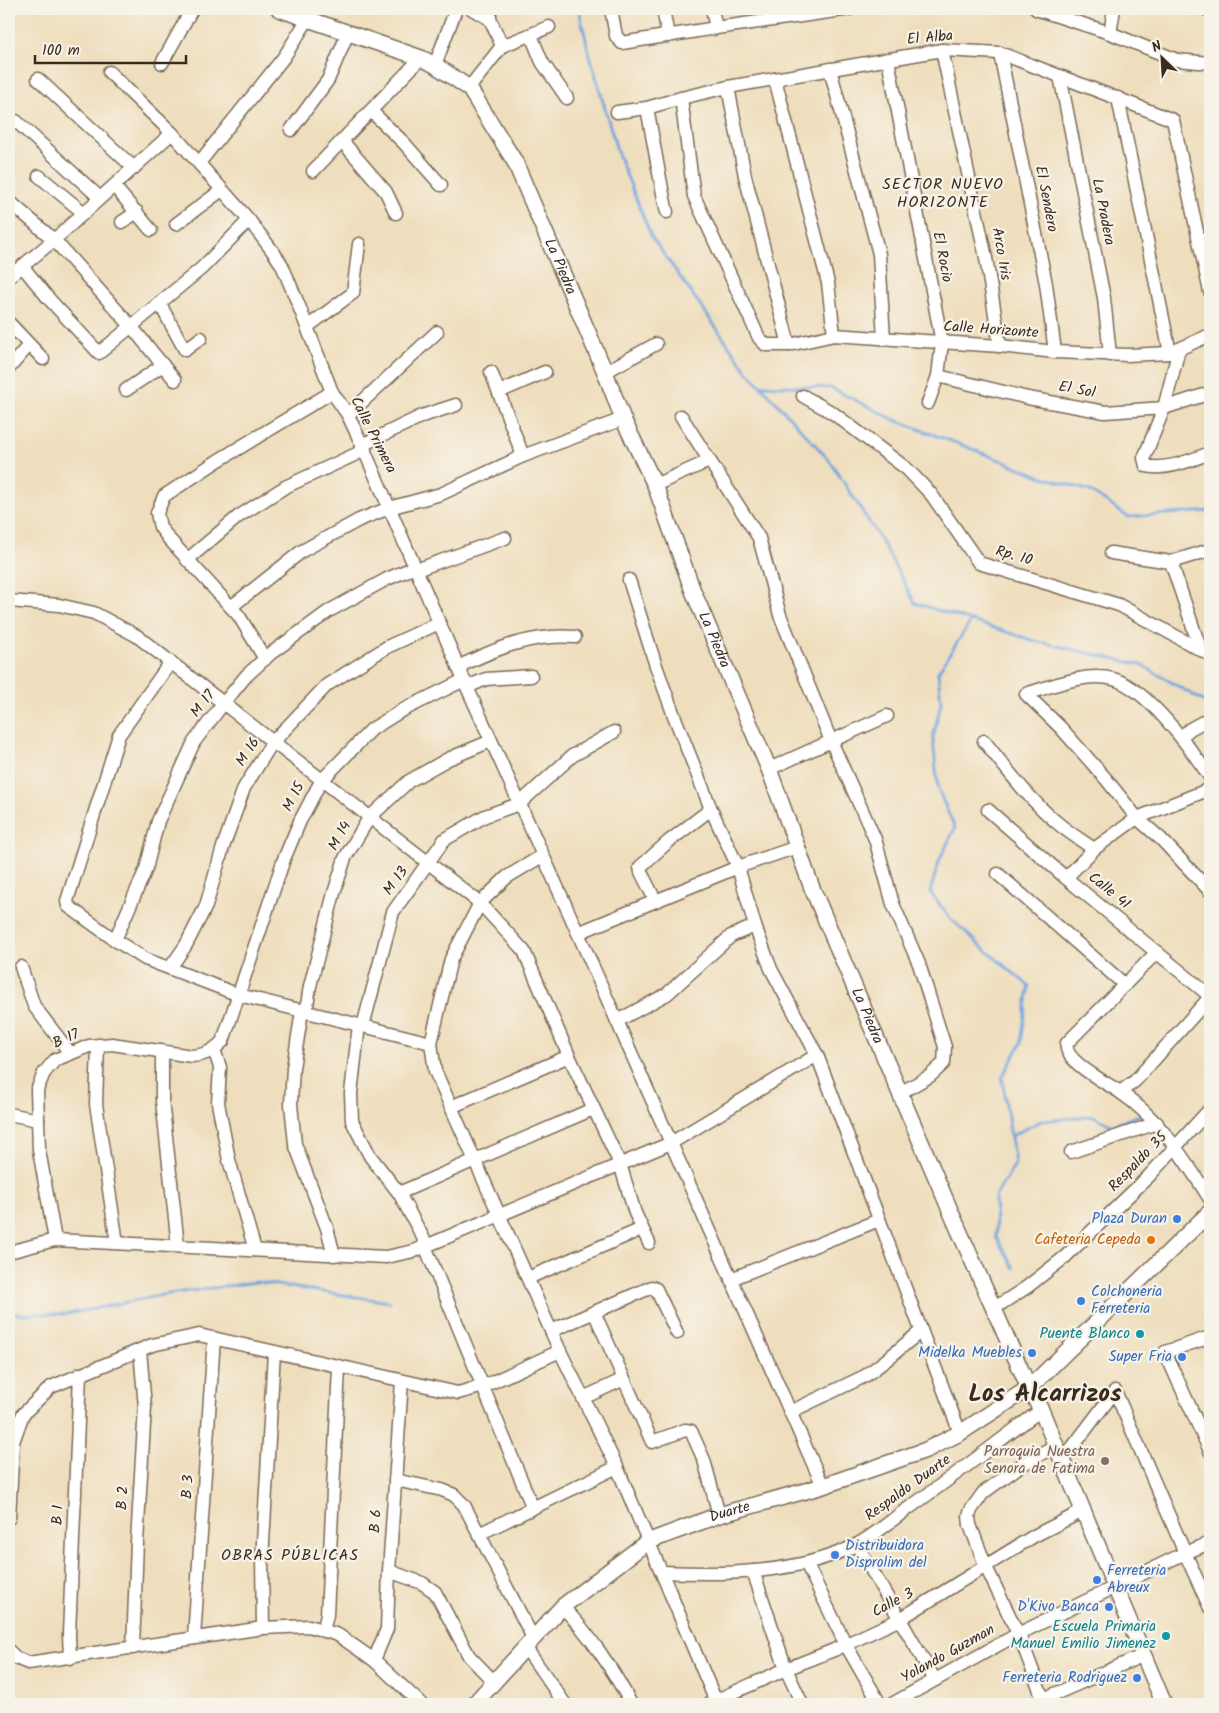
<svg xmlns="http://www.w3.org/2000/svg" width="1219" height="1713" viewBox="0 0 1219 1713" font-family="Kalam,sans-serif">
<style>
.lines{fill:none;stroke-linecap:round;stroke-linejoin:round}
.stream{stroke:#73a5de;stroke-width:3}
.minor-casing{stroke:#7a6956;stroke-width:15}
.tertiary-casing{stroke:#7a6956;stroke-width:18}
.minor{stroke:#fff;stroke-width:12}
.tertiary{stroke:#fff;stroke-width:15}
.shop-dot{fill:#3f7fe0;stroke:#f7f3e8;stroke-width:2}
.food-dot{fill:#e8710a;stroke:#f7f3e8;stroke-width:2}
.culture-dot{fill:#0f9aa8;stroke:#f7f3e8;stroke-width:2}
.education-dot{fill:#8d6e63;stroke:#f7f3e8;stroke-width:2}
.labels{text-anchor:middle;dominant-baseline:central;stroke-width:4.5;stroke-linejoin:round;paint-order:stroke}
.street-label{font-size:15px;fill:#3b2a1e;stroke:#f7f3e8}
.shop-label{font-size:15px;fill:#366cbe;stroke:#f7f3e8;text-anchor:end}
.food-label{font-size:15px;fill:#c56008;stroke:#f7f3e8;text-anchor:end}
.culture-label{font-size:15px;fill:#0d838f;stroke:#f7f3e8;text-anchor:end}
.education-label{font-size:15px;fill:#785e54;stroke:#f7f3e8;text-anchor:end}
.neighbourhood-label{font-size:16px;letter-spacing:1px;fill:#3b2a1e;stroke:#f7f3e8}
.town-label{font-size:25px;font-weight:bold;fill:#3b2a1e;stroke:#f7f3e8}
</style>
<rect width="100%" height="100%" fill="#f7f3e8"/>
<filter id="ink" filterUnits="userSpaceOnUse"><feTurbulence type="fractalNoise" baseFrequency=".02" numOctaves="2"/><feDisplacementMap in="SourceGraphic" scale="10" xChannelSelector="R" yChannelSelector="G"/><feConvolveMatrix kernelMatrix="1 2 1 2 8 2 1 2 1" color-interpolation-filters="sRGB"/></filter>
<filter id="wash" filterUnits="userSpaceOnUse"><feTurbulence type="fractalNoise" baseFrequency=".0096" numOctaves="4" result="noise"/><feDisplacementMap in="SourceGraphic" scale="20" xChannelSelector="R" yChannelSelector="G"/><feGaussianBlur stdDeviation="1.12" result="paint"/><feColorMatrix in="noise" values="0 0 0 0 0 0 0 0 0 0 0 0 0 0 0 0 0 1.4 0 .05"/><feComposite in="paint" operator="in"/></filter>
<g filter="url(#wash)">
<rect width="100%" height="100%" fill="#efdebd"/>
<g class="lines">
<!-- stream -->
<g class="stream">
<polyline points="579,9 588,49 618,154 651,236 747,371 830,461 882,542 915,603 1035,641 1142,665 1210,705"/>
<polyline points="761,385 831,388 895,420 972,449 1040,476 1090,491 1128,517 1210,511"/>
<polyline points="971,621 938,672 941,703 933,738 938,789 955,828 940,859 930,892 950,918 982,947 1029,986 1021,1044 1002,1077 1015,1164 995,1197 996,1237 1014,1268"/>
<polyline points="1011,1136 1041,1121 1094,1116 1112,1126 1142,1114"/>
<polyline points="9,1314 67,1314 168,1294 257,1282 390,1302"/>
</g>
</g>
</g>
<g filter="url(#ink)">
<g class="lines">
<defs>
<g id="minor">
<polyline points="472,9 490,19"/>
<polyline points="490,9 490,19 502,46"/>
<polyline points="611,9 616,36 622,43 716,28 850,9"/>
<polyline points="663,9 668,36"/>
<polyline points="712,9 716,28"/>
<polyline points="1036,9 1110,33 1177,60 1210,63"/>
<polyline points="1205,9 1210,10"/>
<polyline points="1110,33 1114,9"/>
<polyline points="531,35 542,62 567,98"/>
<polyline points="942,50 986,258 1000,346"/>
<polyline points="1000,53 1046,284 1055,352"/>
<polyline points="888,59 942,343 938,376 928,403"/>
<polyline points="162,63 192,9"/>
<polyline points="435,65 456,9"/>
<polyline points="830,69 879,254 884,339"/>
<polyline points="109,72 172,133 249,220 274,253 282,265 299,306 332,392 348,415 362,445 467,687 578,933 823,1486"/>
<polyline points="1060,76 1104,298 1110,355"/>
<polyline points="38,79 134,168"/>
<polyline points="775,79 828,283 834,335"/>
<polyline points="728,87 745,176 789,345"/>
<polyline points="469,88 502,46 549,27"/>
<polyline points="681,98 694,196 759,338 766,345 789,345 834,335 1000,346 1055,352 1127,355 1170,353 1210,335"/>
<polyline points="1118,98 1170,353"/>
<path d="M647 108C654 143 659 178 667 212"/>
<polyline points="371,111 404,143 441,185"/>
<polyline points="617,112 647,108 681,98 728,87 942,50 1000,53 1173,120 1210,292"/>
<polyline points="16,121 100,198"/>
<polyline points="291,130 328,80 348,33"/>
<polyline points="342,141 386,192 396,213"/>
<polyline points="199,163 284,57 308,19"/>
<polyline points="313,171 421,58"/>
<polyline points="39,176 84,213"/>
<polyline points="114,186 151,230"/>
<polyline points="9,201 54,240 131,326 175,380"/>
<polyline points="122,222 137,212"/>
<polyline points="176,224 222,190"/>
<polyline points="23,267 49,299 99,353 202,268 249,220"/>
<polyline points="9,277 54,240 172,133"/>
<polyline points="160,304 185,350 201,338"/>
<polyline points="9,323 43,359"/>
<polyline points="307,327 353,293 359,244"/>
<path d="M1179 349 1164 408 1144 458 1146 466C1166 471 1191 460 1210 453"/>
<polyline points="9,368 29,345"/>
<polyline points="491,372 523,456"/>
<polyline points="605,372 656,344"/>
<polyline points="938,376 1028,398 1105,412 1164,408 1210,393"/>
<polyline points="126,390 163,365"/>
<polyline points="499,392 545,372"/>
<polyline points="803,396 833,413 907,469 931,494 979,563 1119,605 1210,655"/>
<polyline points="348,415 437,332"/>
<polyline points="681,416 759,538 780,615 831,741 875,839 893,904 919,964 945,1047 944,1063 930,1076 900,1093"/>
<polyline points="362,445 422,416 456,405"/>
<polyline points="655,485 709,461"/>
<polyline points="1111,553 1171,562 1210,550"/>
<polyline points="187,560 239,516 285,487 365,450"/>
<polyline points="1171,562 1200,648"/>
<polyline points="416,570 505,538"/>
<polyline points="629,580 655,663 673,713 711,809 738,867 755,926 771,969 817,1055 960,1433"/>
<polyline points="9,601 59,605 94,613 137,636 480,903 524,951 569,1056 620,1164 635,1213 649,1243"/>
<polyline points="231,607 302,551 359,520 389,508 441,494 523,456 623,419"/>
<polyline points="265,659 239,616 169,539 160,527 157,513 164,496 219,460 332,392"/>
<polyline points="170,663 119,735 67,901 68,906 115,940 145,959 239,995 431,1043"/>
<path d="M458 667C495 649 533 633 575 637"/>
<polyline points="467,687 486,679 531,676"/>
<polyline points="1181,737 1190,729 1210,718"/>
<path d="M984 741C1006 768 1027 797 1054 820 1066 831 1081 840 1094 849"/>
<polyline points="769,769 887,716"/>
<path d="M1210 777C1190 748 1147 688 1113 679 1087 672 1052 686 1026 694L1061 728 1106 779 1137 818 1161 839 1210 891"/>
<polyline points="988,810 1066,878 1210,996"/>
<polyline points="542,856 507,877 480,903 451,959 431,1043 435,1071 560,1351 617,1467 717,1704"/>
<polyline points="998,874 1125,985"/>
<polyline points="1066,878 1094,849 1137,818 1210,789"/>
<polyline points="655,900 641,872 640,867 668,842 711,809"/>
<polyline points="578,933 738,867 797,847"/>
<polyline points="115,940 146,869 158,821 194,742 223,704 246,676 270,654 329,611 387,579 415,567"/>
<path d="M1157 952 1067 1043C1062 1061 1107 1083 1120 1092 1161 1120 1184 1159 1210 1199"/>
<polyline points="21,967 34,1006 70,1053"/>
<polyline points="170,968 186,945 206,906 223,847 244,788 272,743 327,685 387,647 439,623"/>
<polyline points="302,1011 293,1068 291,1104 295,1144 327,1228 334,1255"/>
<polyline points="306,1012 310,986 334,893 345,858 369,818 409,781 448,759 491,741"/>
<polyline points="617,1021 667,994 731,936 755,926"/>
<polyline points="359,1025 351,1093 352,1121 370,1156 399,1193 427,1245"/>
<polyline points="363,1026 393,912 444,840 485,816 519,804 572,756 614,732"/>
<polyline points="98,1045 96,1104 117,1243"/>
<polyline points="214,1050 220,1067 218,1103 229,1160 255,1250"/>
<polyline points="162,1051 162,1100 178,1246"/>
<polyline points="1120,1092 1135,1081 1210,997"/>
<polyline points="451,1107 569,1056"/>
<polyline points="9,1114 38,1120"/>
<polyline points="1071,1152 1157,1123"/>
<polyline points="399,1193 593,1109"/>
<path d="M55 1240 39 1150 37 1090 44 1073 55 1060 89 1046 112 1044 192 1056C206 1055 213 1051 223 1041L284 859 300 821 321 781 372 729 401 711 464 680"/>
<polyline points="425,1246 532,1506"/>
<polyline points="9,1252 55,1240 386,1257 414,1251 671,1143 817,1055"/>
<polyline points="528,1278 642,1229"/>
<polyline points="731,1279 879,1220"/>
<polyline points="993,1309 1027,1287 1065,1257 1149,1176 1210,1109"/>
<polyline points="551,1331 652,1287 656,1289 677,1333"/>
<polyline points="1210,1337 1165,1352 1210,1451"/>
<polyline points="624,1379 652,1442 685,1430 691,1431 704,1460 719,1515"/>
<polyline points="583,1398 624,1379 594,1312"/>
<polyline points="790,1412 865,1376 885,1361 921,1331"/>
<polyline points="1062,1461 1115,1391 1185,1553 1210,1608"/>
<polyline points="395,1480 442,1490 454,1495 464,1505 533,1638"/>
<polyline points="9,1518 13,1442 23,1414 51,1387 152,1345 199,1335 458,1393 484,1386 560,1351"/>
<polyline points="479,1534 617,1467"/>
<polyline points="857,1545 935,1680"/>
<polyline points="806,1563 846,1645 880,1704"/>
<polyline points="389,1571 422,1583 435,1592 469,1656 494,1682"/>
<polyline points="753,1571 786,1669 802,1704"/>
<path d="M662 1572C725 1575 798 1574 856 1545 874 1536 890 1521 906 1510 952 1478 996 1443 1041 1410"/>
<path d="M562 1607C588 1631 615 1673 631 1704"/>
<polyline points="263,1628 262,1560 274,1352"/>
<polyline points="323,1631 327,1615 339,1367"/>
<polyline points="194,1638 214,1338"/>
<polyline points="525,1647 565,1704"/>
<polyline points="133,1648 137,1542 145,1407 140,1350"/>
<polyline points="9,1651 16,1658 28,1663 263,1628 309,1626 338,1635 374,1660 421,1704"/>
<polyline points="70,1658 69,1634 80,1374"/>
<polyline points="374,1660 387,1629 389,1571 402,1381"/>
<polyline points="708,1704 786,1669 834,1650 900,1619 1034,1536 1083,1511"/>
<polyline points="892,1704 1018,1634 1185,1553 1210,1543"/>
<polyline points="1032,1704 1144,1655"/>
<polyline points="1045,1704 1022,1642 986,1567 970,1525 969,1516 971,1510 983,1493 1020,1466 1056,1445"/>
</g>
<g id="tertiary">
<path id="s1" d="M279 9 421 58 435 65 469 88 515 162 605 372 623 419 655 485 693 591 769 769 812 888 953 1217 1029 1388 1041 1410 1164 1704"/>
<path id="s2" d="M474 1704 562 1607 647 1542 719 1515 823 1486 926 1450 960 1433 1029 1388 1210 1212"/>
</g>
</defs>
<!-- minor casing -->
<use href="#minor" class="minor-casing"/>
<!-- tertiary casing -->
<use href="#tertiary" class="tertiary-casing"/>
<!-- minor -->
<use href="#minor" class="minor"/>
<!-- tertiary -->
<use href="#tertiary" class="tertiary"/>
</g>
</g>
<!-- markers -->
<g class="shop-dot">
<circle cx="1177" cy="1219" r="5"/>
<circle cx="1081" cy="1301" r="5"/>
<circle cx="1032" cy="1353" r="5"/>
<circle cx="1182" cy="1357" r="5"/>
<circle cx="835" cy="1555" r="5"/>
<circle cx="1097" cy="1580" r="5"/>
<circle cx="1109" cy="1607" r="5"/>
<circle cx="1137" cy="1678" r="5"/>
</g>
<circle class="food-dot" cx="1151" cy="1240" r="5"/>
<g class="culture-dot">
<circle cx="1140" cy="1334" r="5"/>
<circle cx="1166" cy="1636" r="5"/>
</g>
<circle class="education-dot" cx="1105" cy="1461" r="5"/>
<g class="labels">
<!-- street labels -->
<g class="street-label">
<text transform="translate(930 38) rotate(-5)">El Alba</text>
<text transform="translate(1046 199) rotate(79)">El Sendero</text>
<text transform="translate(1103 212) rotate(79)">La Pradera</text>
<text transform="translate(1001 254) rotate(80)">Arco Iris</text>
<text transform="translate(942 257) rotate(79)">El Rocio</text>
<text stroke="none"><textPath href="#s1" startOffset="408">La Piedra</textPath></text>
<text transform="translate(991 330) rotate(4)">Calle Horizonte</text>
<text transform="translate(1077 390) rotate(11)">El Sol</text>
<text transform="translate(373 435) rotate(63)">Calle Primera</text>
<text transform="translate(1014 556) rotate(16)">Rp. 10</text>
<text stroke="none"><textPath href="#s1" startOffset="812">La Piedra</textPath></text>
<text transform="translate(203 704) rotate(-52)">M 17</text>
<text transform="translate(248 752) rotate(-57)">M 16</text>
<text transform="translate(294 797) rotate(-63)">M 15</text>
<text transform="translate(340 836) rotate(-61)">M 14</text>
<text transform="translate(396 881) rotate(-54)">M 13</text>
<text transform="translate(1109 891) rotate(39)">Calle 41</text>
<text stroke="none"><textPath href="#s1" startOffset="1218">La Piedra</textPath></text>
<text transform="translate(66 1039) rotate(-24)">B 17</text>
<text transform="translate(1138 1162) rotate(-46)">Respaldo 35</text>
<text transform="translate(188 1487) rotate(-86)">B 3</text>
<text transform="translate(908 1488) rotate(-36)">Respaldo Duarte</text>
<text transform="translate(123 1498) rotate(-87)">B 2</text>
<text stroke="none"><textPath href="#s2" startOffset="326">Duarte</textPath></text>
<text transform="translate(58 1515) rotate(-88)">B 1</text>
<text transform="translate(376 1521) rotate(-86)">B 6</text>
<text transform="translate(893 1603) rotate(-28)">Calle 3</text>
<text transform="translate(948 1654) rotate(-29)">Yolando Guzman</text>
</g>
<!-- shop labels -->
<g class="shop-label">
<text x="1167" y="1219">Plaza Duran</text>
<text x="1091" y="1292" text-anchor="start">Colchoneria<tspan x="1091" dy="17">Ferreteria</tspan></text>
<text x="1022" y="1353">Midelka Muebles</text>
<text x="1172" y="1357">Super Fria</text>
<text x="845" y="1546" text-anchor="start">Distribuidora<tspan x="845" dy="17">Disprolim del</tspan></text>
<text x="1107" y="1571" text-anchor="start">Ferreteria<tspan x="1107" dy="17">Abreux</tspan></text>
<text x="1099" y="1607">D'Kivo Banca</text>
<text x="1127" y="1678">Ferreteria Rodriguez</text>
</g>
<!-- food labels -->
<g class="food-label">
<text x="1141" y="1240">Cafeteria Cepeda</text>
</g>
<!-- culture labels -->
<g class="culture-label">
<text x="1130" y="1334">Puente Blanco</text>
<text x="1156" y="1627">Escuela Primaria<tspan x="1156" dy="17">Manuel Emilio Jimenez</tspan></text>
</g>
<!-- education labels -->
<g class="education-label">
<text x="1095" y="1452">Parroquia Nuestra<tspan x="1095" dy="17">Senora de Fatima</tspan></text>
</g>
<!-- neighbourhood labels -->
<g class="neighbourhood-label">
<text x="943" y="184">SECTOR NUEVO<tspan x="943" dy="18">HORIZONTE</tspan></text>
<text x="290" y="1555">OBRAS PÚBLICAS</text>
</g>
<!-- town labels -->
<g class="town-label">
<text x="1045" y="1394">Los Alcarrizos</text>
</g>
</g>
<!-- margin -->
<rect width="1219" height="1713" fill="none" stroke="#f7f3e8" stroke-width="30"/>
<!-- north arrow -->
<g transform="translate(1162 58) rotate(335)" stroke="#f7f3e8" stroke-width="4" paint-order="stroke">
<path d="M0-4L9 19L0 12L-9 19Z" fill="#3b2a1e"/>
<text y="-8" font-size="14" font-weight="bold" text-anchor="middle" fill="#3b2a1e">N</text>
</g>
<!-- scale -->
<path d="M35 55v8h151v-8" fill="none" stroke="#3b2a1e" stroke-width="2.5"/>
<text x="42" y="55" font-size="15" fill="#3b2a1e" stroke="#f7f3e8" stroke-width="4" paint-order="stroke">100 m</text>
</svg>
